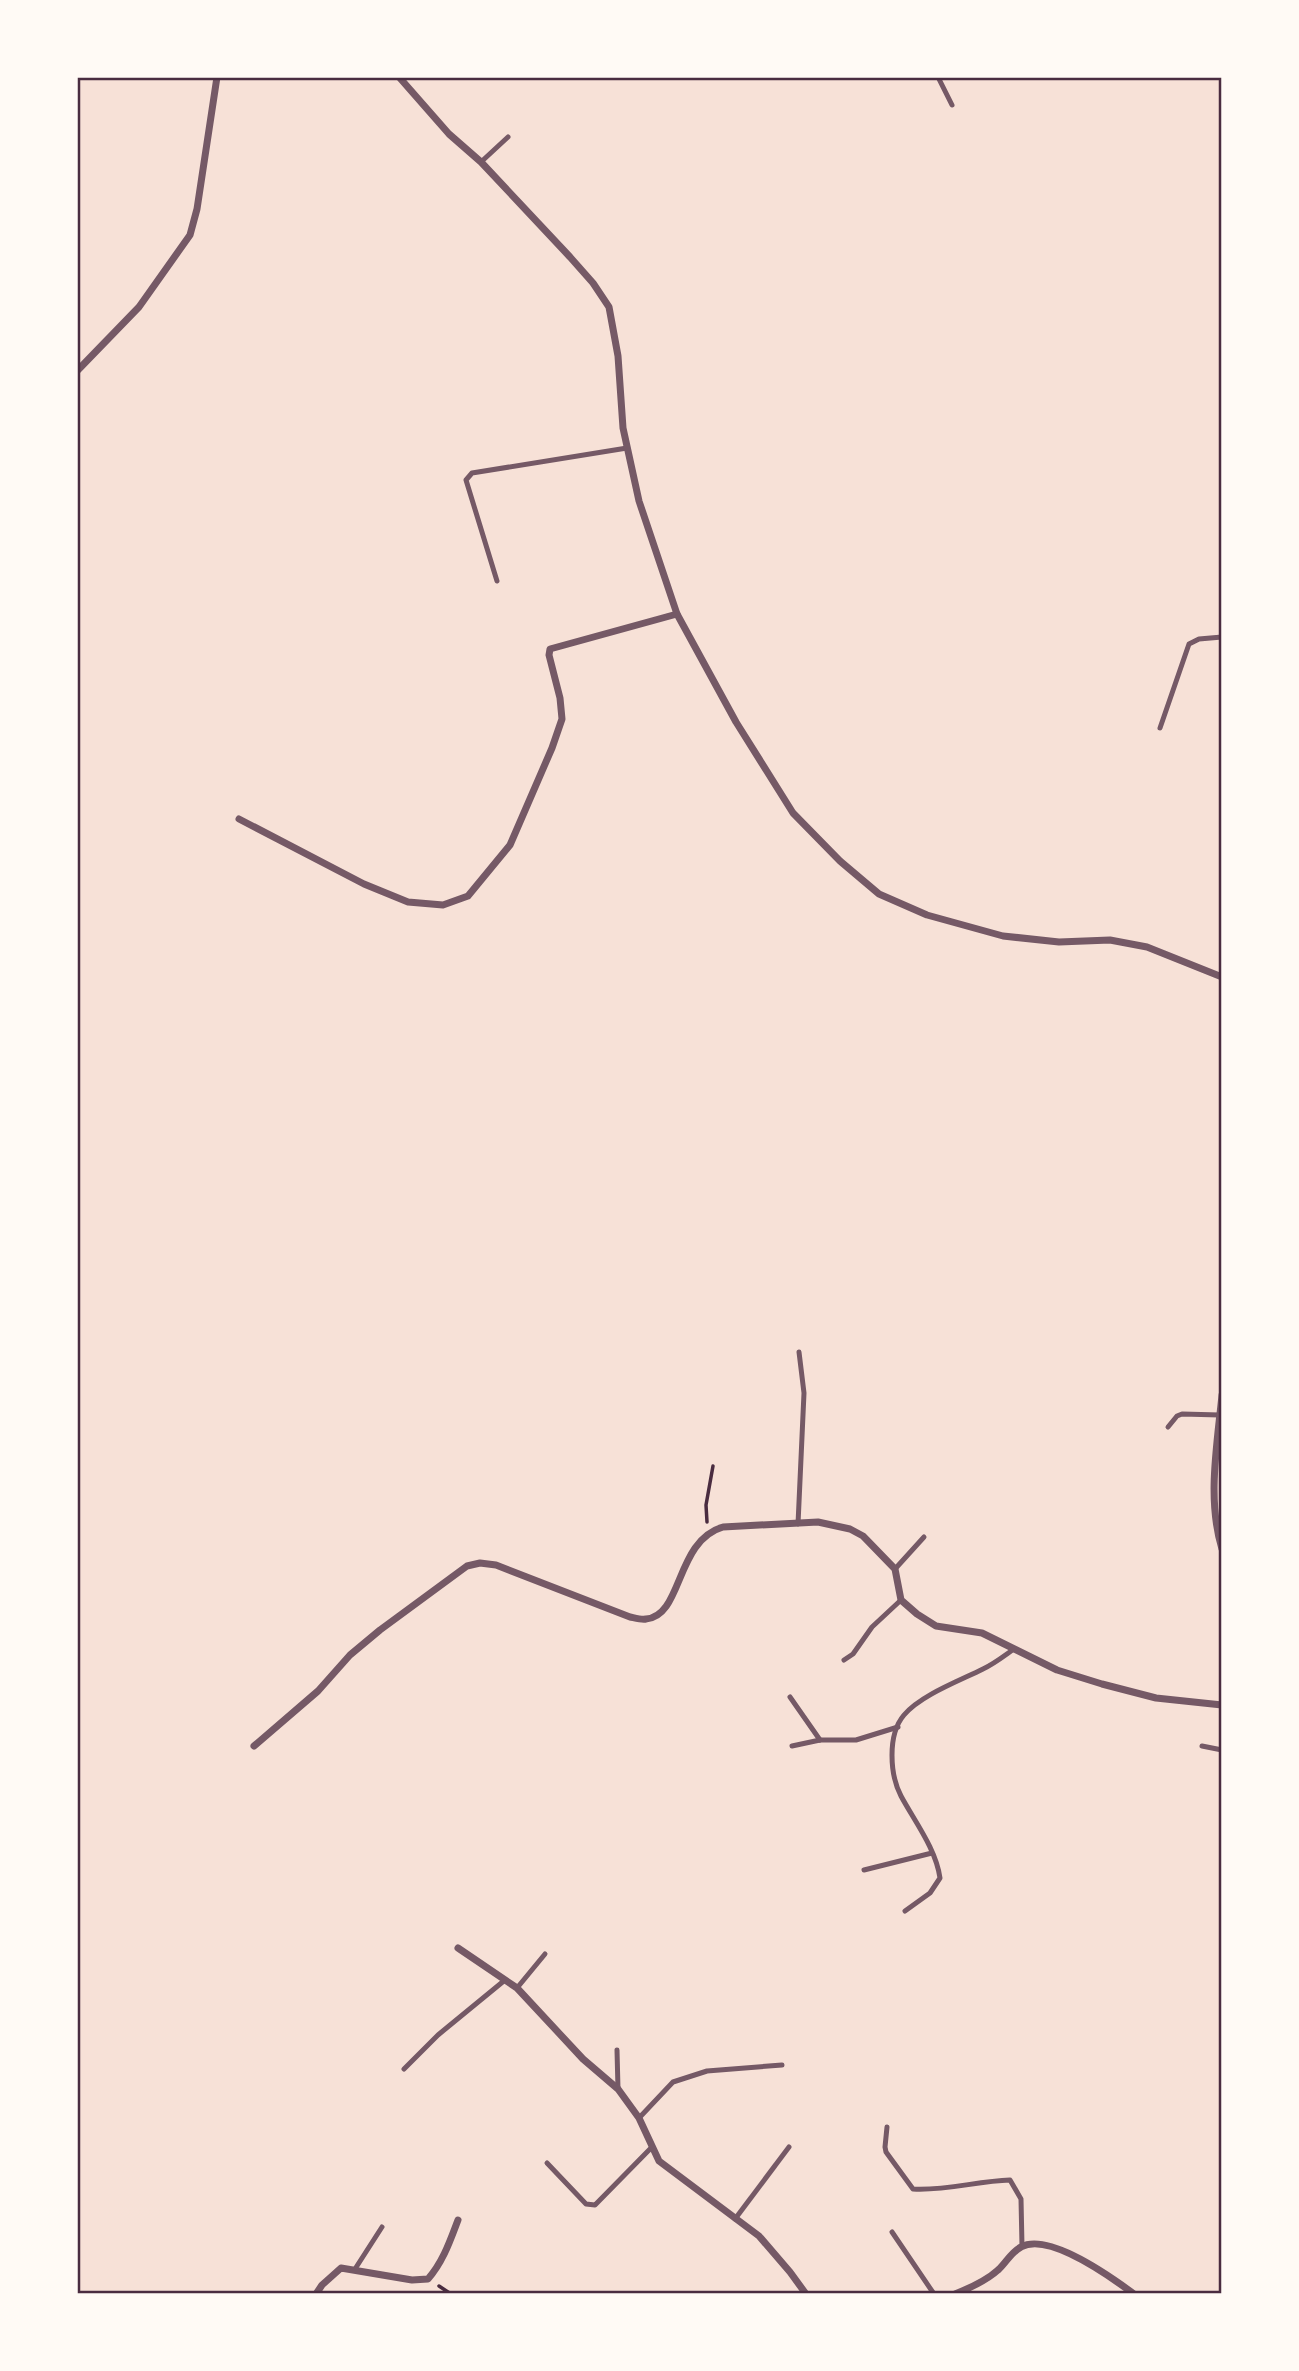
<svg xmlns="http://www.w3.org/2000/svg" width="1299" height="2371" viewBox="0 0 1299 2371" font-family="'Nunito Sans',sans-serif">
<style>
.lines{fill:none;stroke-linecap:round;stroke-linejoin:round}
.path{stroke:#4a2c40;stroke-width:3.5}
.service{stroke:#755966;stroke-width:5}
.minor{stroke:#755966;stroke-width:7}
.neatline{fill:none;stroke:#4a2c40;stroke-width:2.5}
</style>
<rect width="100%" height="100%" fill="#f7e1d7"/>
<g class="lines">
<!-- path -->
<g class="path">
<polyline points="707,1522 706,1505 713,1466"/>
<polyline points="439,2286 451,2294"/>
</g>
<!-- service -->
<g class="service">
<polyline points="938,77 952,105"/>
<polyline points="481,162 508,137"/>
<polyline points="497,581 466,480 472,473 627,448"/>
<polyline points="1160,728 1189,644 1199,639 1222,637"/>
<polyline points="1168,1427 1177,1416 1182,1414 1220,1415"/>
<polyline points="798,1524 804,1393 799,1352"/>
<polyline points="895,1569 924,1537"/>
<polyline points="844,1660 853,1654 872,1627 901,1600"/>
<polyline points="790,1697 820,1740"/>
<polyline points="792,1746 820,1740 856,1740 898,1727"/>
<polyline points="1202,1746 1222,1750"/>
<polyline points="864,1870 932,1853"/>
<path d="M905 1911 930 1893 940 1878C936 1849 915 1822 901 1796 890 1775 887 1735 904 1715 921 1695 959 1681 983 1669 994 1664 1004 1656 1014 1649"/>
<polyline points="517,1988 545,1954"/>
<polyline points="617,2050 618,2089"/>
<polyline points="404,2069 438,2035 505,1980"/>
<polyline points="639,2118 673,2082 707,2071 782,2065"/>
<path d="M887 2127 885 2147 886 2152 913 2189C946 2191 977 2181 1010 2180L1021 2199 1022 2246"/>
<polyline points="547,2163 586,2204 595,2205 651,2148"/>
<polyline points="735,2219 789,2147"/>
<polyline points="892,2232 934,2294"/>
<polyline points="355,2269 382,2227"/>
</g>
<!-- minor -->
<g class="minor">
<polyline points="399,77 449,134 481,162 570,257 593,283 609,307 618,356 623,428 639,501 677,614 736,722 793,813 840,861 879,894 927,915 1003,936 1059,942 1110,940 1147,947 1222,977"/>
<polyline points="77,371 139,307 190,235 197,209 217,77"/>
<polyline points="239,819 364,884 408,902 443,905 468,896 510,845 552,748 562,719 560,698 549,655 550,649 677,614"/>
<path d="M1222 1395C1217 1446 1207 1500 1222 1549"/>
<path d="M254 1746 318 1691 350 1655 380 1630 467 1566 480 1563 496 1565 630 1617C635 1618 642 1620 646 1619 683 1616 675 1541 723 1527L818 1522 850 1529 863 1536 895 1569 901 1600 917 1614 936 1626 982 1633 1057 1670 1102 1684 1156 1698 1222 1705"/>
<polyline points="458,1948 517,1988 583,2059 618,2089 639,2118 659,2161 759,2236 790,2272 806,2294"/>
<path d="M316 2294 322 2285 341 2268 412 2280 428 2279C443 2262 450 2241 458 2220"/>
<path d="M955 2294C970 2288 986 2281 998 2270 1006 2263 1011 2252 1021 2247 1049 2232 1111 2277 1134 2294"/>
</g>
</g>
<!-- border -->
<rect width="1299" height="2371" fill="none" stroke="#fffaf5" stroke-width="158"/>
<rect x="79" y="79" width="1141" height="2213" class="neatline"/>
</svg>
